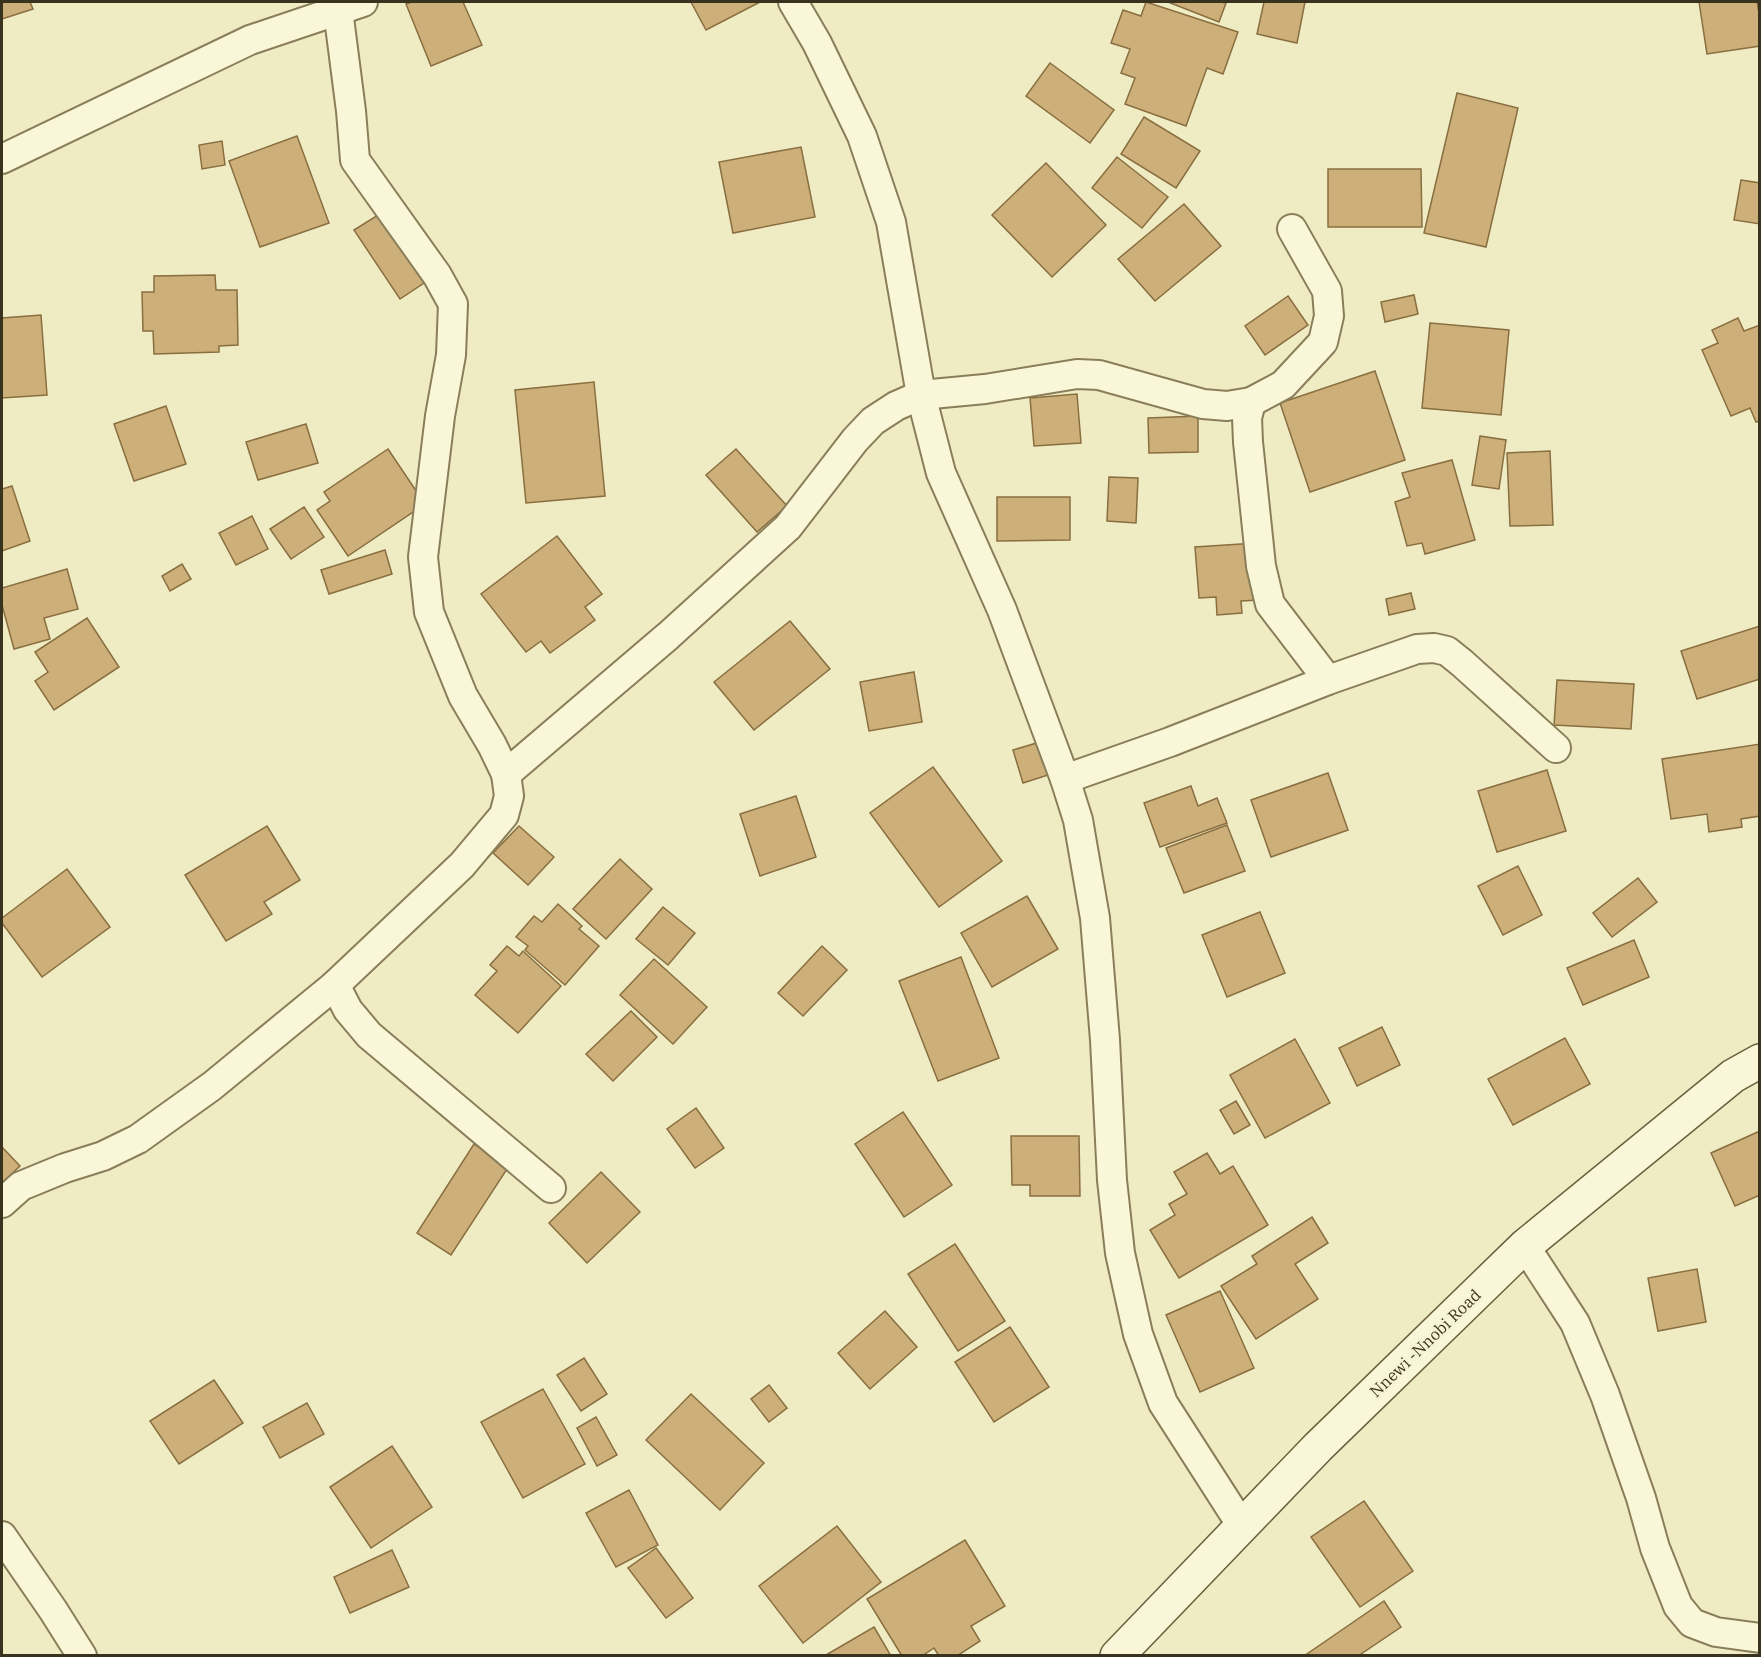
<svg xmlns="http://www.w3.org/2000/svg" width="1761" height="1657" viewBox="0 0 1761 1657" font-family="'IBM Plex Serif',serif">
<style>
.building{fill:#cdb079;stroke:#896e40;stroke-width:1.5}
.lines{fill:none;stroke-linecap:round;stroke-linejoin:round}
.minor-casing{stroke:#8a7e5a;stroke-width:32}
.secondary-casing{stroke:#6b5f3d;stroke-width:36}
.minor{stroke:#f9f7d7;stroke-width:28}
.secondary{stroke:#f9f7d7;stroke-width:33}
.labels{text-anchor:middle;dominant-baseline:central;stroke-width:5;stroke-linejoin:round;paint-order:stroke}
.street-label{font-size:16px;fill:#39321e;stroke:#f6f4d4}
</style>
<rect width="100%" height="100%" fill="#efecc4"/>
<!-- building -->
<g class="building">
<polygon points="2,2 30,2 33,9 2,19"/>
<polygon points="412,2 463,2 482,45 431,66 406,4"/>
<polygon points="691,2 760,2 706,30"/>
<polygon points="1146,2 1238,32 1223,74 1207,68 1186,126 1125,104 1135,78 1121,73 1130,49 1111,43 1123,10 1141,16"/>
<polygon points="1168,2 1221,2 1226,3 1219,22"/>
<polygon points="1264,2 1305,2 1297,43 1257,34"/>
<polygon points="1699,2 1757,2 1760,18 1760,46 1707,54"/>
<polygon points="1050,63 1114,110 1090,143 1026,96"/>
<polygon points="1457,93 1518,108 1486,247 1424,233"/>
<polygon points="1144,117 1200,151 1176,188 1121,154"/>
<polygon points="297,136 329,223 260,247 229,161"/>
<polygon points="222,141 225,165 202,169 199,145"/>
<polygon points="801,147 815,217 733,233 719,162"/>
<polygon points="1117,157 1168,197 1142,228 1092,188"/>
<polygon points="1046,163 1106,225 1052,277 992,215"/>
<polygon points="1328,169 1421,169 1422,227 1328,227"/>
<polygon points="1741,180 1760,183 1760,224 1734,220"/>
<polygon points="1184,204 1221,246 1155,301 1118,259"/>
<polygon points="378,215 424,283 400,299 354,230"/>
<polygon points="215,275 216,290 237,290 238,345 219,346 219,352 154,354 153,331 143,331 142,292 154,292 154,276"/>
<polygon points="1414,295 1418,314 1385,322 1381,302"/>
<polygon points="1288,296 1308,325 1265,355 1245,326"/>
<polygon points="41,315 47,395 2,398 2,318"/>
<polygon points="1738,318 1744,331 1760,325 1760,421 1756,422 1750,408 1731,416 1702,350 1718,343 1712,330"/>
<polygon points="1430,323 1509,330 1501,415 1422,408"/>
<polygon points="1375,371 1405,460 1310,492 1280,403"/>
<polygon points="594,382 605,496 526,503 515,390"/>
<polygon points="1077,394 1081,443 1034,446 1030,398"/>
<polygon points="166,406 186,464 134,481 114,424"/>
<polygon points="1198,416 1198,452 1149,453 1148,418"/>
<polygon points="306,424 318,463 258,480 246,442"/>
<polygon points="1480,436 1506,440 1499,489 1472,485"/>
<polygon points="388,449 425,504 348,556 317,510 330,501 324,492"/>
<polygon points="736,449 787,506 757,532 706,475"/>
<polygon points="1550,451 1553,525 1510,526 1507,453"/>
<polygon points="1452,460 1475,540 1425,554 1422,543 1407,546 1395,502 1410,497 1402,473"/>
<polygon points="1109,477 1138,478 1136,523 1107,521"/>
<polygon points="12,486 30,541 2,551 2,489"/>
<polygon points="997,497 1070,497 1070,540 997,541"/>
<polygon points="304,507 324,537 291,559 270,529"/>
<polygon points="252,516 268,549 236,565 219,533"/>
<polygon points="557,536 602,594 585,607 595,620 550,653 541,641 526,652 481,594"/>
<polygon points="1256,543 1260,600 1241,601 1242,613 1217,615 1216,597 1199,598 1195,547"/>
<polygon points="385,550 392,574 329,594 321,570"/>
<polygon points="182,564 191,579 170,591 162,576"/>
<polygon points="67,569 78,609 44,618 50,639 14,649 2,605 2,588"/>
<polygon points="1411,593 1415,609 1389,615 1386,599"/>
<polygon points="87,618 119,667 54,710 35,681 48,672 35,652"/>
<polygon points="790,621 830,669 754,730 714,682"/>
<polygon points="1760,626 1760,679 1697,699 1681,651"/>
<polygon points="914,672 922,722 869,731 860,682"/>
<polygon points="1557,680 1634,684 1631,729 1554,725"/>
<polygon points="1040,742 1051,774 1023,783 1013,750"/>
<polygon points="1760,744 1760,816 1741,819 1742,827 1709,832 1707,814 1671,819 1662,759"/>
<polygon points="933,767 1002,861 939,907 870,813"/>
<polygon points="1547,770 1566,831 1497,852 1478,791"/>
<polygon points="1328,773 1348,830 1271,857 1251,800"/>
<polygon points="1191,786 1198,806 1217,798 1227,823 1160,847 1144,803"/>
<polygon points="796,796 816,857 760,876 740,814"/>
<polygon points="1227,825 1245,871 1184,893 1166,848"/>
<polygon points="267,826 300,880 264,902 272,914 226,941 185,875"/>
<polygon points="519,826 554,857 528,885 493,853"/>
<polygon points="620,859 652,889 606,939 573,909"/>
<polygon points="1518,866 1542,915 1503,935 1478,886"/>
<polygon points="67,869 110,927 42,977 2,923 2,918"/>
<polygon points="1638,878 1657,902 1612,937 1593,913"/>
<polygon points="1027,896 1058,949 992,987 961,933"/>
<polygon points="558,904 582,926 579,929 599,946 565,985 525,950 528,946 516,937 534,916 542,922"/>
<polygon points="663,907 695,933 668,965 636,939"/>
<polygon points="1260,912 1285,973 1227,997 1202,935"/>
<polygon points="1634,940 1649,977 1583,1005 1567,968"/>
<polygon points="507,946 519,956 523,951 561,986 518,1033 475,995 497,971 490,965"/>
<polygon points="822,946 847,970 803,1016 778,993"/>
<polygon points="961,957 999,1058 938,1081 899,981"/>
<polygon points="654,959 707,1007 673,1044 620,995"/>
<polygon points="631,1011 657,1037 613,1081 586,1054"/>
<polygon points="1382,1027 1400,1065 1357,1086 1339,1048"/>
<polygon points="1565,1038 1590,1084 1513,1125 1488,1079"/>
<polygon points="1295,1039 1330,1103 1265,1138 1230,1075"/>
<polygon points="1236,1101 1250,1125 1234,1134 1220,1110"/>
<polygon points="696,1108 724,1148 695,1168 667,1129"/>
<polygon points="903,1112 952,1185 904,1217 855,1144"/>
<polygon points="1760,1131 1760,1195 1735,1206 1711,1153"/>
<polygon points="1011,1136 1079,1136 1080,1196 1030,1196 1030,1185 1012,1185"/>
<polygon points="474,1144 509,1166 451,1255 417,1233"/>
<polygon points="2,1147 20,1166 2,1183"/>
<polygon points="1207,1153 1220,1174 1233,1166 1268,1225 1179,1278 1150,1230 1175,1215 1169,1204 1187,1194 1174,1172"/>
<polygon points="601,1172 640,1212 587,1263 549,1223"/>
<polygon points="1312,1217 1328,1243 1295,1264 1318,1299 1256,1339 1221,1286 1257,1264 1252,1256"/>
<polygon points="955,1244 1005,1321 958,1351 908,1274"/>
<polygon points="1697,1269 1706,1322 1658,1331 1648,1278"/>
<polygon points="1220,1291 1254,1368 1200,1392 1166,1315"/>
<polygon points="885,1311 917,1347 870,1389 838,1353"/>
<polygon points="1010,1327 1049,1387 994,1422 955,1362"/>
<polygon points="584,1358 607,1394 581,1411 557,1375"/>
<polygon points="214,1380 243,1423 179,1464 150,1421"/>
<polygon points="769,1385 787,1408 769,1422 751,1399"/>
<polygon points="543,1389 585,1464 523,1498 481,1422"/>
<polygon points="691,1394 764,1463 720,1510 646,1440"/>
<polygon points="307,1403 324,1434 280,1458 263,1427"/>
<polygon points="596,1417 617,1455 597,1466 577,1428"/>
<polygon points="392,1446 432,1507 371,1548 330,1487"/>
<polygon points="629,1490 658,1545 616,1567 586,1513"/>
<polygon points="1364,1501 1413,1571 1360,1607 1311,1537"/>
<polygon points="837,1526 881,1582 803,1643 759,1586"/>
<polygon points="965,1540 1005,1606 971,1626 980,1641 957,1656 939,1656 934,1648 922,1656 902,1656 867,1599"/>
<polygon points="656,1548 693,1598 666,1618 628,1568"/>
<polygon points="392,1550 409,1587 350,1613 334,1577"/>
<polygon points="1384,1601 1401,1627 1358,1656 1304,1656"/>
<polygon points="874,1627 891,1656 827,1656 826,1655"/>
</g>
<g class="lines">
<defs>
<g id="minor">
<polyline points="793,2 817,43 862,136 891,222 921,395 941,473 1002,610 1065,779 1078,820 1095,918 1105,1040 1112,1180 1120,1253 1138,1334 1163,1403 1242,1526"/>
<polyline points="2,159 250,40 363,2"/>
<polyline points="1251,402 1247,418 1248,442 1261,566 1270,604 1328,680"/>
<polyline points="506,774 668,636 788,527 855,440 873,421 896,406 921,395 985,389 1077,374 1099,375 1203,404 1227,406 1251,402 1283,385 1323,342 1329,316 1327,291 1292,229"/>
<polyline points="1065,779 1170,742 1328,680 1417,649 1434,648 1447,651 1462,663 1556,748"/>
<polyline points="335,985 348,1010 369,1035 551,1188"/>
<polyline points="2,1203 21,1186 65,1168 103,1156 138,1139 212,1086 335,985 462,865 504,815 509,796 506,774 492,745 463,696 429,612 423,557 440,416 451,355 453,304 437,275 355,160 351,111 338,10"/>
<polyline points="1525,1246 1575,1323 1605,1395 1641,1498 1655,1548 1678,1606 1692,1623 1716,1632 1760,1638"/>
<polyline points="2,1536 53,1610 82,1656"/>
</g>
<polyline id="secondary" points="1117,1656 1318,1447 1525,1246 1733,1076 1760,1061"/>
</defs>
<!-- minor casing -->
<use href="#minor" class="minor-casing"/>
<!-- secondary casing -->
<use href="#secondary" class="secondary-casing"/>
<!-- minor -->
<use href="#minor" class="minor"/>
<!-- secondary -->
<use href="#secondary" class="secondary"/>
</g>
<g class="labels">
<!-- street labels -->
<g class="street-label">
<text transform="translate(1425 1343) rotate(-44)">Nnewi -Nnobi Road</text>
</g>
</g>
<!-- border -->
<rect width="1761" height="1657" fill="none" stroke="#39321e" stroke-width="6"/>
</svg>
